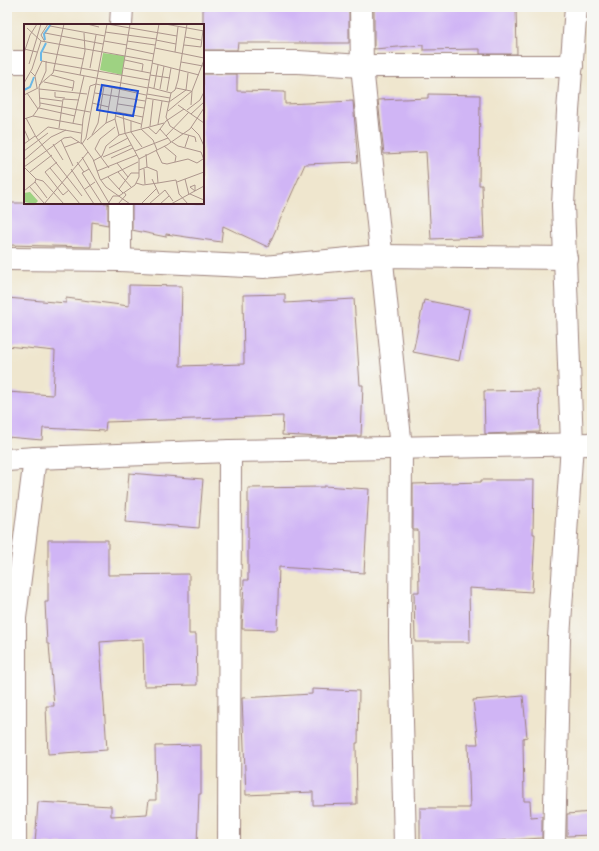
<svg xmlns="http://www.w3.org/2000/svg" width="599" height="851" viewBox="0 0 599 851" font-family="Dekko,sans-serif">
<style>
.building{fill:#d0b5f5}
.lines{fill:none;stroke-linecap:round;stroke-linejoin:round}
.street-casing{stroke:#9c827c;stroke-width:24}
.street{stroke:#fff;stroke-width:22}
.inset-river{fill:none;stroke:#6bb7e5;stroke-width:2}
.inset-road{fill:none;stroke:#ad968d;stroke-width:1}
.view{fill:#1d4ed8;fill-opacity:0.15;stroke:#1d4ed8;stroke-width:2}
.inset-edge{fill:none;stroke:#4a1f2b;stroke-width:2}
</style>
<rect width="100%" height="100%" fill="#f6f6f2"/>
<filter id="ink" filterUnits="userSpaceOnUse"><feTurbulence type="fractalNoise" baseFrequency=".025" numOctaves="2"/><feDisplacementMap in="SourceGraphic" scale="8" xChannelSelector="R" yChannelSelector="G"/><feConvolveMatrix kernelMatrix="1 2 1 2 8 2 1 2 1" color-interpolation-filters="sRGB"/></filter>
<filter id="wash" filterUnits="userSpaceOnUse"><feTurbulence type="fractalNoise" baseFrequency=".012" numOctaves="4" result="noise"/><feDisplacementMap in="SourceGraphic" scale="16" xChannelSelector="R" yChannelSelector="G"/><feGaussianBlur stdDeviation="0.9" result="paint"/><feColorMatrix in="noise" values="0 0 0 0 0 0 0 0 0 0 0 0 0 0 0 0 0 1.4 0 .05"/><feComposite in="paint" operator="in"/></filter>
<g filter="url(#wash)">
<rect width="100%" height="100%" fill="#efe6ce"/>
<g id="blocks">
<!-- building -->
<g class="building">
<polygon points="203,7 349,7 349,43 238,43 237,50 203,50"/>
<polygon points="374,7 516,7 517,54 480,54 480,49 423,50 423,45 374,49"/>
<polygon points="203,74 237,74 237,91 285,92 285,104 353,101 358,162 305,164 268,247 223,226 221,242 166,234 166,237 132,230 132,203 203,203"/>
<polygon points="428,94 480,95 479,185 482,185 484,237 431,239 426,152 384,154 378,100 428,98"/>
<polygon points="7,203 108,203 108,225 92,222 91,247 7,245"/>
<polygon points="129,285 182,286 180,366 244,364 243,295 285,294 285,303 354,299 360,385 363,385 361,436 322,437 282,435 283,416 106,422 105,431 43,428 42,440 7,437 7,392 53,395 55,351 7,346 7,298 66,303 66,298 129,306"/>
<polygon points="424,300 469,309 459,361 413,352"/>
<polygon points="539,390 540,432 485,434 484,391"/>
<polygon points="129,473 203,479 199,528 125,522"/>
<polygon points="481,480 534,480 533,534 535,534 532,592 469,588 470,642 415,642 414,592 419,592 418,530 413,530 413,484 481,482"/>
<polygon points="324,486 369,489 364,573 279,567 277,630 242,629 244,580 248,580 248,488 324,487"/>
<polygon points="48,540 108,540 108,575 189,574 189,634 196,634 197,685 144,686 143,639 100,642 107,750 48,754 46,706 54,706 49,644 47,644 45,602 48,602"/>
<polygon points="312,689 359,691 358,743 356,743 357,804 313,805 313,792 246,795 242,698 312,694"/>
<polygon points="523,696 527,737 523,738 524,801 530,801 531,817 542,816 542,838 470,843 470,844 420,844 420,808 470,808 468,744 478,744 473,700"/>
<polygon points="201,745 201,794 199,794 197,844 35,844 38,802 111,806 111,816 147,814 149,800 156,800 155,746"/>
<polygon points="592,812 592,835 567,836 567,814"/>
</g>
</g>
</g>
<g filter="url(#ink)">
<use href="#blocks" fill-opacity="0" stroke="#9c827c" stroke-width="1"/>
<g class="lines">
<defs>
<g id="street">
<polyline points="361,7 362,66 401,448 400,639 405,844"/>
<polyline points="121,25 122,7"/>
<polyline points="7,62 25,62"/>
<polyline points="203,62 298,62 362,66 572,66"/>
<polyline points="120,203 120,260"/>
<polyline points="7,259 120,260 264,267 380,256 566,258"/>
<polyline points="7,460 35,458 230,451 592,444"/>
<polyline points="15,844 15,618 35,458"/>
<polyline points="229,844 230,451"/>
<polyline points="554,844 559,638 572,444 563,205 568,111 576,7"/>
</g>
</defs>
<!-- street casing -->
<use href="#street" class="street-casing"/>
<!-- street -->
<use href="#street" class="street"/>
</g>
</g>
<!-- overview -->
<g transform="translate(24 24)">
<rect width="180" height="180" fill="#efe6ce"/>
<path d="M79 29 101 32 98 51 76 46ZM6 168 14 177 11 180 0 178V169Z" fill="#9ed282"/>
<path class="inset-river" d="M21 16 20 10 27 0M17 37V29L22 19M0 66 6 63 10 53"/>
<path class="inset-road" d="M63 0 75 3M83 0 153 12M141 0 180 7M163 0 154 56 151 66 147 69 142 93 146 102 157 109 171 113 172 118M26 2 81 12M3 4 17 17 129 37M81 8 132 15M21 9 79 20M161 13 177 16M132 16 152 20M80 17 103 21M103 17 131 21M21 18 17 11 24 0M160 21 177 23 179 6M102 24 130 30M131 24 180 34M0 25 13 28M19 28 59 35M151 28 154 3M0 29 6 11 13 0M101 36 119 40 118 47M157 38 179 42M128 39 175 51M5 40 17 0M66 44 72 11M100 44 126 49M30 46 124 64M7 48 11 52 13 64M27 51 50 57 49 64M56 51 61 27 60 9M126 51 146 54M11 52 18 37 23 38M20 58 49 64 48 67M0 59 8 45 17 17M15 61 29 49 40 0M124 63 147 69M130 64 134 41M152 64 167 67M15 65 63 70M136 65 140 42M143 67 147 44M31 68V73L41 74M3 69 14 85M71 69 121 77M123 70 146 74M0 71 14 64M15 74 38 77M122 74 145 78 162 66 164 49M16 79 66 88M68 79 85 83M94 80 120 84M154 81 180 99M167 81 168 67M15 84 51 92M163 86 176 76 180 68M144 87 168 67 180 36M93 88 119 93M167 90 180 78M9 92 16 82 15 63 22 47V38L125 56M92 92 117 100M2 94 12 113 58 172M0 95 9 92 58 101M107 97V108L118 123M49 99 60 52M82 99 88 64M134 100 138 77M126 102 129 76M124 103 132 110 136 105M167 103 175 111 180 122M35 104 39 75 55 76M117 104 135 0M0 105 5 116M117 105 129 116 133 126M68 111 74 99 80 62M95 111 91 95 106 0M142 112 165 88M12 113 24 103 57 109M144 114 136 105 142 97 160 85M37 116 49 142M63 116 82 99 91 95M148 118 154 122 177 128 180 136M0 120 11 112M29 120 39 136M58 120 62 114 83 0M140 122 152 132 151 138M41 123 55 118M161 123 165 111M85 124 104 114M132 126 138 139 143 140 164 135 173 139 179 135M0 127 24 109M111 127 144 114 147 118M58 133 85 179M79 133 107 121M87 134 109 124M115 135 143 121 166 105 180 84M0 136 27 113 42 106M69 137 78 132 82 122 95 111 140 99M33 138 21 148 39 171 45 166M53 138 60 148M93 139 104 153M0 143 40 114 47 113 58 120M0 143 12 155 19 157 40 180M123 143 133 147 134 159 152 156 155 170 164 180M26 144 56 180M85 144 71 125 76 115 91 103M47 145 70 180M65 145 58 149 78 180M120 145 121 160M115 146 123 143 122 130M73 147 113 131M6 148 28 131M94 148 107 163M84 153 95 165M12 155 11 158 23 174M128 155 135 170M161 155 165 171M77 156 114 138M153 158 180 148M112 159 119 161 134 159M171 161V167L166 163ZM5 162 20 179M61 165 71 158M0 167 11 158M99 169 95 165 107 149H115M166 170 180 176M20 180 64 128M84 180 89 172H95L111 161 115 153V135L101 109 99 90M94 180 102 171 100 168M106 180 82 163 76 155 69 135 57 118 59 95 66 62 72 60 122 71M117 180 132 165M125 180 141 166 149 177M136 180 145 172M147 180 180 162"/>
<path class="view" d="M78 61 114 67 109 92 73 86Z"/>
<rect width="180" height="180" class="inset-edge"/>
</g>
<!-- margin -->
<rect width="599" height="851" fill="none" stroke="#f6f6f2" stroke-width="24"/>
</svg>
